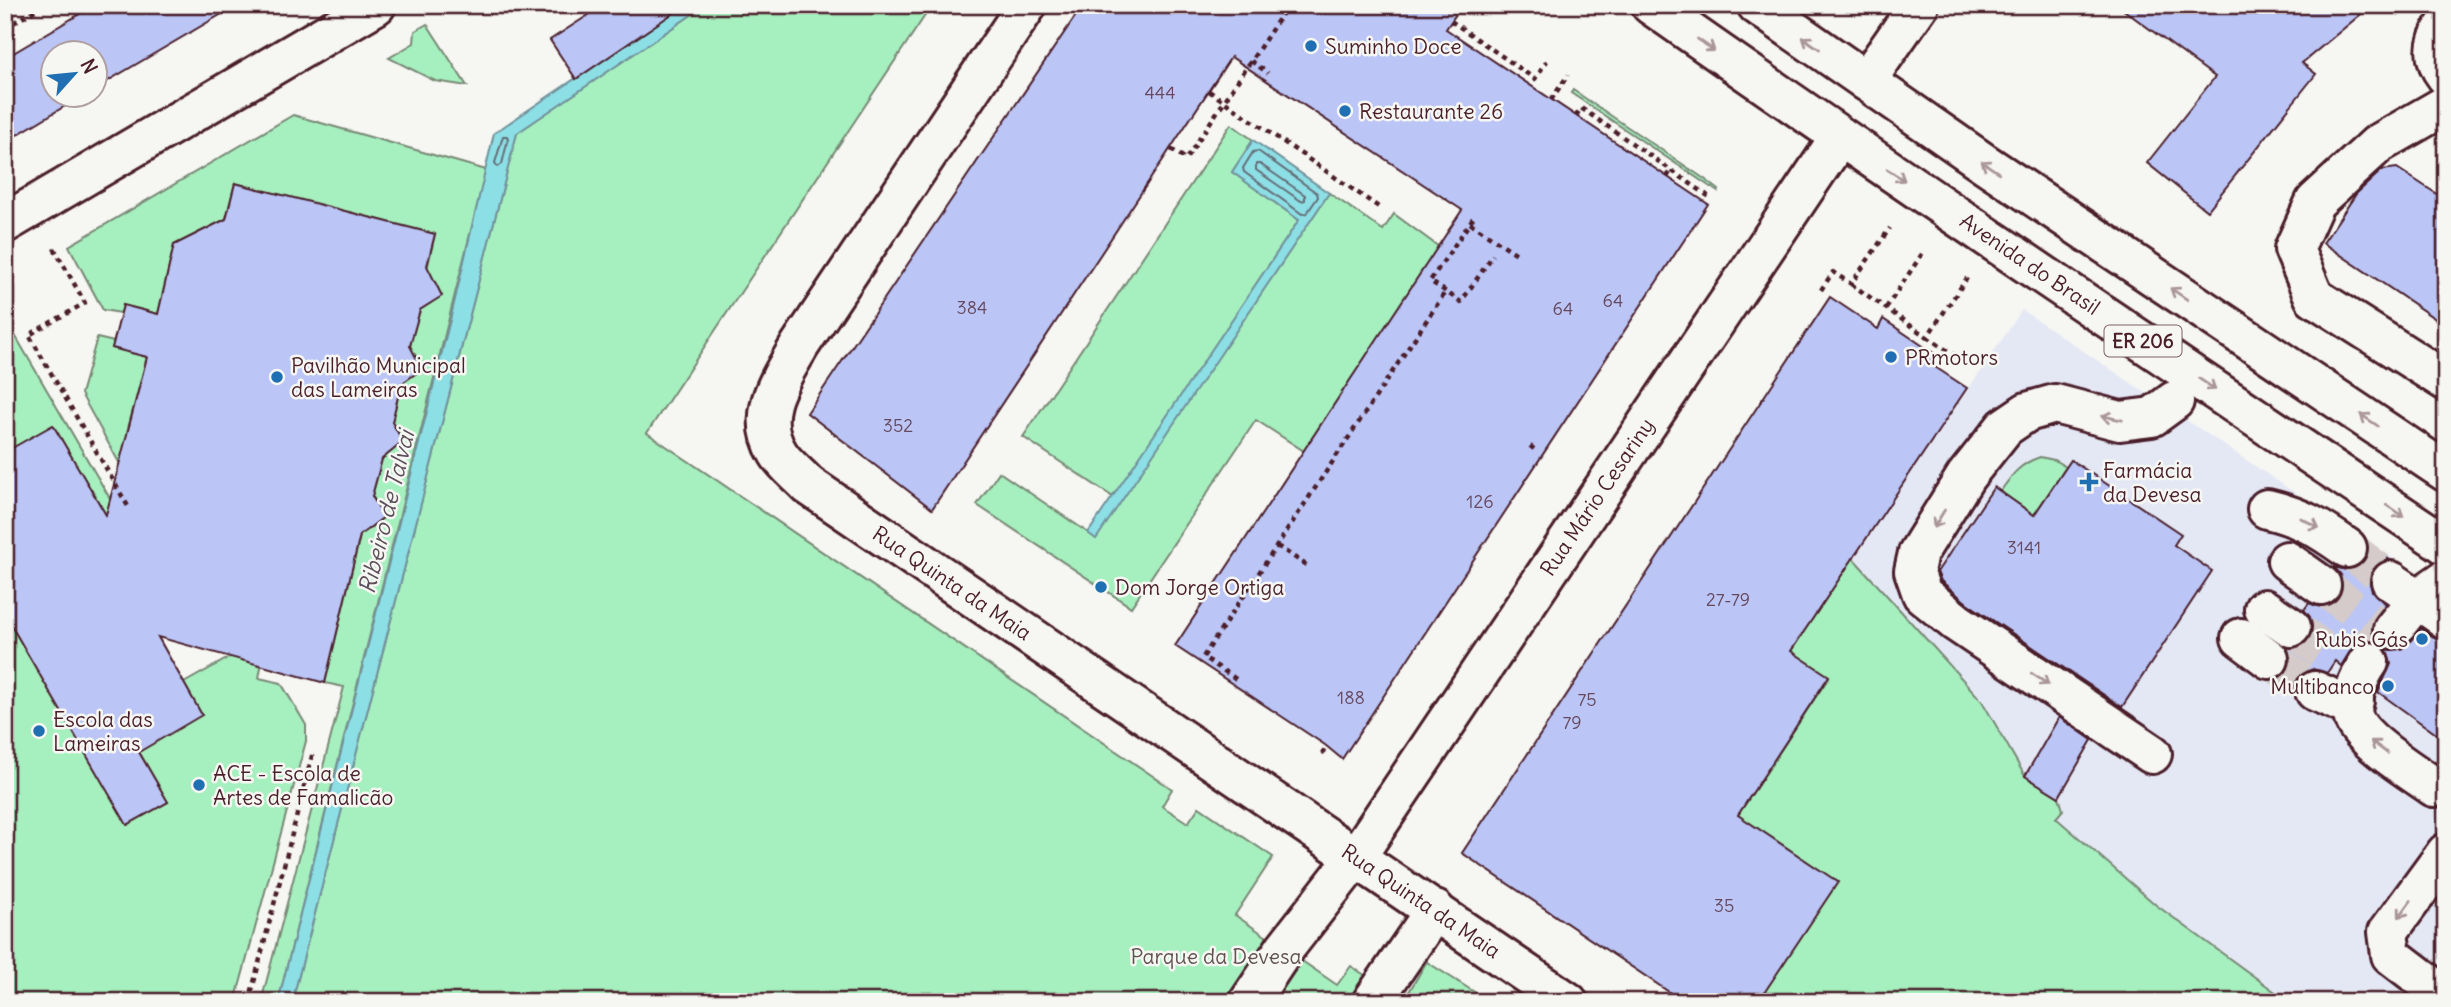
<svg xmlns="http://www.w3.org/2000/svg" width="2451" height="1007" viewBox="0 0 2451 1007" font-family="Delius,sans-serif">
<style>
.built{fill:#e4e8f4}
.green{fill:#a6f0bf;stroke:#788875;stroke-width:2}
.water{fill:#8ddfe6;stroke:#72929b;stroke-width:2}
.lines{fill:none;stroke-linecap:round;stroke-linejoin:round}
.shore{stroke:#656c76;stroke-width:2}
.building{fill:#bbc6f7;stroke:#4a1f2b;stroke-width:2}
.minor-tunnel{stroke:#d4cbca;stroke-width:38;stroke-dasharray:38 19;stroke-linecap:butt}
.minor-casing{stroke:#4a1f2b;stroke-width:44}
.major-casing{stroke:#4a1f2b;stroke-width:44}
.path{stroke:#4a1f2b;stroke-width:4.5;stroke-dasharray:5 5;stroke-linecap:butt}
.minor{stroke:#f6f6f2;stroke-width:38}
.major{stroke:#f6f6f2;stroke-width:38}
.oneway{stroke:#a99598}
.poi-dot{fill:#1f6fb2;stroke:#f6f6f2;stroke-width:2.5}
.labels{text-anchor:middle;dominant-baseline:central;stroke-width:5;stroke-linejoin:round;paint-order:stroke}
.number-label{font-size:18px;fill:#66495e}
.shield{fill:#f6f6f2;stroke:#7e6067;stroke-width:2}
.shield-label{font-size:19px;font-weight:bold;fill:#4a1f2b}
.poi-label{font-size:21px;fill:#4a1f2b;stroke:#f6f6f2;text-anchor:start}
.street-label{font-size:21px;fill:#4a1f2b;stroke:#f6f6f2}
.park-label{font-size:21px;fill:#615350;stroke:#f6f6f2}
.water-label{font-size:23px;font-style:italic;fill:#5b4f5a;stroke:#f6f6f2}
</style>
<rect width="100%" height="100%" fill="#f6f6f2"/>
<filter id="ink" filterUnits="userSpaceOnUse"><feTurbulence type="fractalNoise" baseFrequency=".0143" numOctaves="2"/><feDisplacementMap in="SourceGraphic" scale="14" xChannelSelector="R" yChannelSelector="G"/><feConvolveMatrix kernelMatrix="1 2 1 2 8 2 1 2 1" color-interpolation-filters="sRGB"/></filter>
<g filter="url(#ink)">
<!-- built -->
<polygon class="built" points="2022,310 2446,594 2446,1002 2289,1002 2156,905 2056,818 2059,797 2025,776 1982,701 1853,558"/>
<!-- green -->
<g class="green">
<polygon points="706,5 932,5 647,433 1172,789 1162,806 1188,823 1199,807 1273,857 1235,915 1337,985 1351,966 1369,978 1353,1002 292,1002 517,133"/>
<polygon points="427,24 467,86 435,81 389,58 414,43 415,31"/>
<polygon points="1573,90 1706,180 1719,190 1718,192 1571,93"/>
<polygon points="293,115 486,170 278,1002 261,1002 344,687 325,683 361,532 364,533 384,517 372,496 382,459 403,442 392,422 401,384 422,369 410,346 435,234 235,183 226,219 174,245 158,314 123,305 121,313 103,310 69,246"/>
<polygon points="1231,124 1253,140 1232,172 1299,220 1113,497 1023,437"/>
<polygon points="1329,193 1383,230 1394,214 1439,247 1304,451 1256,420 1131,607 977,505 999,472 1096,538"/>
<polygon points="5,318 116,509 106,515 53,425 13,448 5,436"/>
<polygon points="97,338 114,342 112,348 147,357 127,432 161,479 146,511 81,394"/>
<path d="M2040 457 2054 460 2066 467 2034 515 2000 492C2012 475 2019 464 2040 457Z"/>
<polygon points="1853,558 1982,701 2025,776 2059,797 2063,810 2056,818 2156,905 2289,1002 1758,1002 1738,815 1829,677 1791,651"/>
<polygon points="270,618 259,678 281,683 306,725 306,741 235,1002 5,1002 5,630 12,627 128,825 168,802 139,752 184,683 262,639"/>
<polygon points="1427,961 1427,962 1490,1002 1403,1002"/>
</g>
<!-- water -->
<g class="water">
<polygon points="685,5 706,5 517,133 292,1002 278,1002 453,308 494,133"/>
<polygon points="1253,140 1329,193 1096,539 1088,533 1299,220 1232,172"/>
</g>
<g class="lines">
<!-- shore -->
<g class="shore">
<polygon points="503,136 507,136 508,139 502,164 498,167 495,163"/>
<polygon points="1258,151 1317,193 1318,197 1307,213 1302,214 1244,172 1243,168 1253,152"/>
<polygon points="1256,164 1260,164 1305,195 1305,200 1301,201 1256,170"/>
</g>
</g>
<!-- building -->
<g class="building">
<polygon points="95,5 237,5 94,89 94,52 52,52 52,94 85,94 5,142 5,58"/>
<polygon points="604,5 685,5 576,79 550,40"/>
<polygon points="1083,5 1462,5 1446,29 1708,204 1342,759 1325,745 1175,646 1462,210 1231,57 932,509 807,413"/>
<polygon points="2117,5 2372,5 2302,63 2316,74 2207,211 2147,163 2215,77"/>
<polygon points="2397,168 2446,200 2446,326 2323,243 2356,194 2382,170"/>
<polygon points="235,183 435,234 427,266 442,296 420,310 410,346 422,369 401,384 392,422 403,442 382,459 372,496 384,517 360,535 325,683 158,637 202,715 139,752 168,802 127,825 5,615 5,452 53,425 106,515 147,357 112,348 123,305 158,314 174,245 226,219"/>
<polygon points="1830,297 1878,329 1883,319 1935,354 1929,363 1967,388 1791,651 1829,676 1738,815 1838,882 1758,1002 1684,1002 1462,853"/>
<polygon points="2071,460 2181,534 2174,545 2212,571 2122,707 1967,603 1941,581 1937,572 1994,487 2034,515"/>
<polygon points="2368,545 2390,560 2381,562 2373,568 2369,579 2372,591 2385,604 2372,625 2372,636 2376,642 2370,640 2359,643 2351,650 2341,666 2335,661 2327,673 2313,669 2303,673 2295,682 2293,692 2276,679 2286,673 2291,662 2288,648 2300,647 2310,639 2313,628 2310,617 2304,610 2309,603 2320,607 2331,605 2338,598 2343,586 2341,575 2334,567 2346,570 2357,567 2365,560"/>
<polygon points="2421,629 2434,637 2446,641 2446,741 2378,692 2391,664 2386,649 2402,649"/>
<polygon points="2059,717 2092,740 2059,797 2025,776"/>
</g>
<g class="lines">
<!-- minor-tunnel -->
<g class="minor-tunnel">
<polyline points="2347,548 2391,581"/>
<polyline points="2321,585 2389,634"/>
<polyline points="2291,627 2337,660"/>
<polyline points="2269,659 2315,691"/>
</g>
<defs>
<g id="minor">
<path d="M1027 5 800 345C781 378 754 414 778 453 785 465 799 475 808 485L1568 1002"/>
<path d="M2446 25C2433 43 2433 59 2446 76"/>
<polyline points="1866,81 1919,5"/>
<polyline points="2446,105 2378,144 2315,202 2294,249 2314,297 2446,381"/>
<polyline points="5,223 376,5"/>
<path d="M2267 509C2301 517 2319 528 2347 548"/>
<polyline points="2287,561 2321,585"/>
<polyline points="2391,581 2446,619"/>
<polyline points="2264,609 2291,627"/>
<polyline points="2393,629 2417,599 2446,579"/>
<polyline points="2241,638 2269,659"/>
<path d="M2369 662C2359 676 2348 702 2354 719 2363 742 2413 772 2434 787"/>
<polyline points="2315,691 2340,702 2354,701"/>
<polyline points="2152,754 1956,622 1922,594 1914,571 1918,553 1966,476 2005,427 2027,412 2055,404 2120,421 2152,417 2174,401"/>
<polyline points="2446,853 2388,932 2391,955 2446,997"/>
<polyline points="1249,1002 1285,948 1356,857 1839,138"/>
<polyline points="1372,1002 1435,910"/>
</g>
<g id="major">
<path d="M1651 5C1913 189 2180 367 2446 545"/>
<polyline points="1757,5 1984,163 2446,472"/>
</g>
</defs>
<!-- minor casing -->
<use href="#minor" class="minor-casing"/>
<!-- major casing -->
<use href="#major" class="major-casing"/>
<!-- path -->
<g class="path">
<polyline points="1451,21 1535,79 1547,61"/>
<polyline points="5,28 44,5"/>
<polyline points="1251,61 1268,73"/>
<polyline points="1209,91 1380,208"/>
<polyline points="1551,100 1568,75"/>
<polyline points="1576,116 1581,108 1707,195 1703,201"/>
<polyline points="1171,149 1186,159 1288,5"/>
<polyline points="1667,177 1671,171"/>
<polyline points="1473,218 1430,281 1461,302 1493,255"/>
<polyline points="1470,223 1517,254"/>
<polyline points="54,248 85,303 29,335 129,508"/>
<polyline points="1851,284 1927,337 1967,278"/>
<polyline points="1821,290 1833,272 1851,284 1890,228"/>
<polyline points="1886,308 1924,251"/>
<polyline points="1927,337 1966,363"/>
<polyline points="1530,446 1538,452"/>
<polyline points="1277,546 1309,567"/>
<polyline points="1236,679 1203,657 1446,291"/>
<polyline points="1322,754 1326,747"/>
<polyline points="249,1002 313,752"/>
</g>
<!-- minor -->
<use href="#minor" class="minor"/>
<!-- major -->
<use href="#major" class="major"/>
</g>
<!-- one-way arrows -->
<defs><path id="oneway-shaft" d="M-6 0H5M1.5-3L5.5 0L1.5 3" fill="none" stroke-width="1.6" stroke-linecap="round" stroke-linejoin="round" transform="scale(1.75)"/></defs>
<g class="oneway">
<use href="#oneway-shaft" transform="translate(1811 43) rotate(-145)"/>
<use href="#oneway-shaft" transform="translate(1706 45) rotate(35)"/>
<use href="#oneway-shaft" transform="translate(1990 167) rotate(-146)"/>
<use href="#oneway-shaft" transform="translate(1896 175) rotate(33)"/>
<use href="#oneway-shaft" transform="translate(2179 294) rotate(-146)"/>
<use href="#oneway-shaft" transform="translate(2207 384) rotate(34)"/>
<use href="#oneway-shaft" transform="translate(2112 418) rotate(-168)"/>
<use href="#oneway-shaft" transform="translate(2369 420) rotate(-146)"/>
<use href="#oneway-shaft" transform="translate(2395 511) rotate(34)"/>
<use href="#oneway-shaft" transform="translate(1939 519) rotate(122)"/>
<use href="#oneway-shaft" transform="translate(2310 523) rotate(28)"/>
<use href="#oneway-shaft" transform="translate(2040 679) rotate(34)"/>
<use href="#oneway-shaft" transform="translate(2379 747) rotate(-143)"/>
<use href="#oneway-shaft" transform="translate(2405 909) rotate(126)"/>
</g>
</g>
<!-- markers -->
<g class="poi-dot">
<circle cx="1311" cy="46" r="7"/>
<circle cx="1345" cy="111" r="7"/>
<circle cx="1891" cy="357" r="7"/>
<circle cx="277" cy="377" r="7"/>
<path d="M2085.5 471.5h7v7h7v7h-7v7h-7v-7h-7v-7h7z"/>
<circle cx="1101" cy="587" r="7"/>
<circle cx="2422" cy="639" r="7"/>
<circle cx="2388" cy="686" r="7"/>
<circle cx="39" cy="731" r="7"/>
<circle cx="199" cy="785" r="7"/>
</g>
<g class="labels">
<!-- number labels -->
<g class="number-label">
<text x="1160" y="92">444</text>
<text x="1613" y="300">64</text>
<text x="972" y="307">384</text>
<text x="1563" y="308">64</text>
<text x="898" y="425">352</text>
<text x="1480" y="501">126</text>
<text x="2024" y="547">3141</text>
<text x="1728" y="599">27-79</text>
<text x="1351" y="697">188</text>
<text x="1587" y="699">75</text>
<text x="1572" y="722">79</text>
<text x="1724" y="905">35</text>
</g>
<!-- shield labels -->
<rect class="shield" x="2104.5" y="325.5" width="77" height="31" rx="5"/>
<g class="shield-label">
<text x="2143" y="341">ER 206</text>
</g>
<!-- poi labels -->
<g class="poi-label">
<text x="1325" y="46">Suminho Doce</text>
<text x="1359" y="111">Restaurante 26</text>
<text x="1905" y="357">PRmotors</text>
<text x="291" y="365">Pavilhão Municipal<tspan x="291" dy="24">das Lameiras</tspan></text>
<text x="2103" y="470">Farmácia<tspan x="2103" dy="24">da Devesa</tspan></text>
<text x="1115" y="587">Dom Jorge Ortiga</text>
<text x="2408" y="639" text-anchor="end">Rubis Gás</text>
<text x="2374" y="686" text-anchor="end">Multibanco</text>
<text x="53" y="719">Escola das<tspan x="53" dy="24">Lameiras</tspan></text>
<text x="213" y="773">ACE - Escola de<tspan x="213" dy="24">Artes de Famalicão</tspan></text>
</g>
<!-- street labels -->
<g class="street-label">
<text transform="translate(2030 264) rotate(34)">Avenida do Brasil</text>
<text transform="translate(1597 497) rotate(-56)">Rua Mário Cesariny</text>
<text transform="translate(952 583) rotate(34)">Rua Quinta da Maia</text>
<text transform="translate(1421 901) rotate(34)">Rua Quinta da Maia</text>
</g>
<!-- park labels -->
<g class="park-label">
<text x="1216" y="956">Parque da Devesa</text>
</g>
<!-- water labels -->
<g class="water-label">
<text transform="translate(386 512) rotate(-76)">Ribeiro de Talvai</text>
</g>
</g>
<!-- margin -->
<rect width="2451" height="1007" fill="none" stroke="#f6f6f2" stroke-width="28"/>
<rect x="14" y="14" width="2423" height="979" fill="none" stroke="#4a1f2b" stroke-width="2.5" filter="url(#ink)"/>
<!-- north arrow -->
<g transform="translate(74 74) rotate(63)"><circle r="33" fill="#f6f6f2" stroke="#b1a0a2" stroke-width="2"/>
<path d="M0-5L12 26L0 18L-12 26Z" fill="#1f6fb2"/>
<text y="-10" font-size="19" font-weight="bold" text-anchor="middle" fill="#4a1f2b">N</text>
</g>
</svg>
